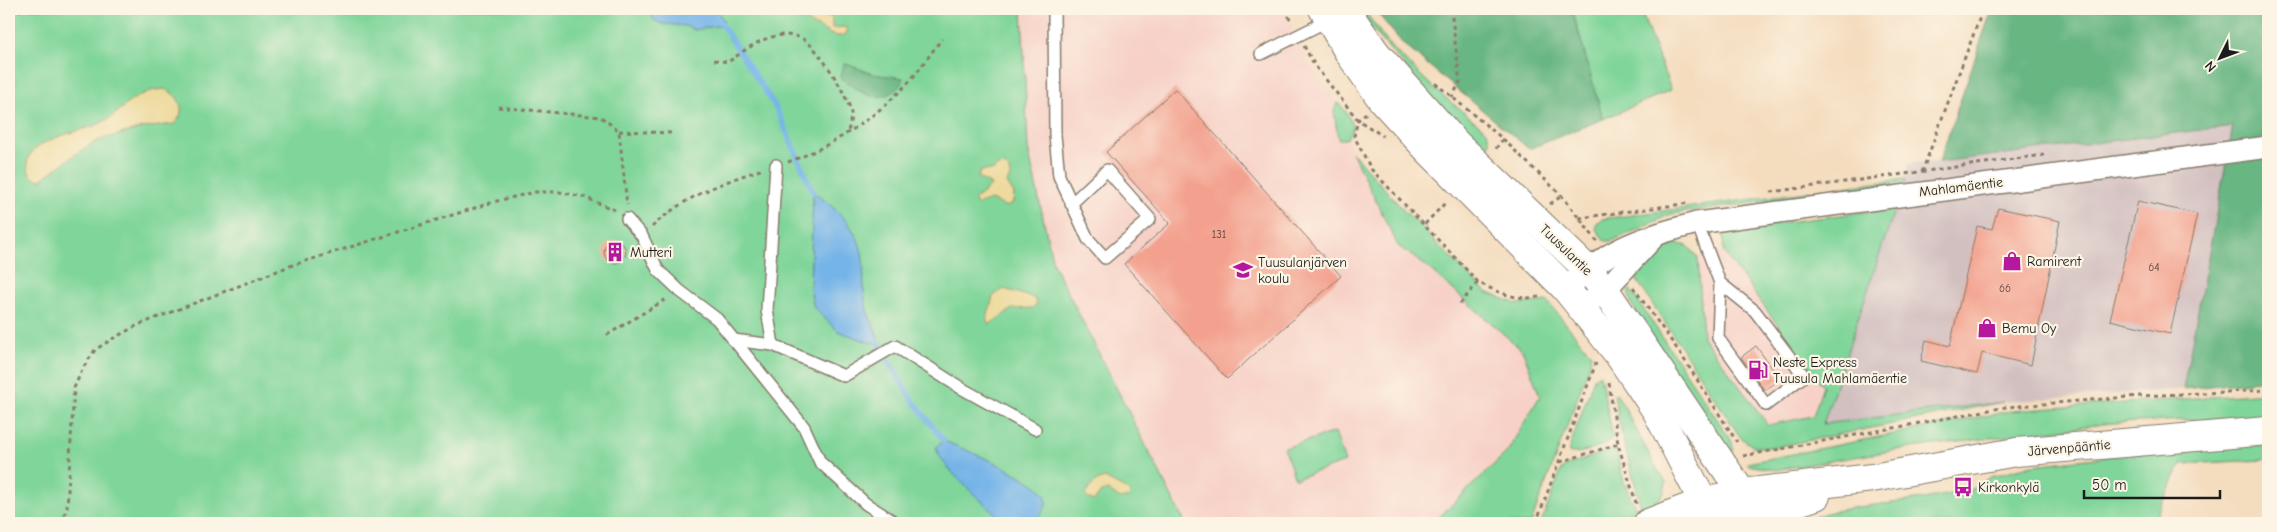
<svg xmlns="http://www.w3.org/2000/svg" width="2277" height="532" viewBox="0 0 2277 532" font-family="'Comic Neue',sans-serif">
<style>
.built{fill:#f7d1c7}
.industrial{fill:#d2bfc0}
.green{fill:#7fd59a;stroke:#4e785b}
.forest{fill:#67b682;stroke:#42694f}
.sand{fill:#eeda9e;stroke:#857b5d}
.water{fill:#74b4e8;stroke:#486882}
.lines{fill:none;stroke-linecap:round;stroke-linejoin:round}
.stream{stroke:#74b4e8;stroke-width:5.5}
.building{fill:#f3a18e}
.lane-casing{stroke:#887c6d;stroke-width:14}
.street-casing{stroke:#887c6d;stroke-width:24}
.secondary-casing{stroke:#887c6d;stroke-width:30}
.path{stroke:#887c6d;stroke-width:3;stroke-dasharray:4 4;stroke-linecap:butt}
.lane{stroke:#fff;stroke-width:11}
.street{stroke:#fff;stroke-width:21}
.secondary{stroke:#fff;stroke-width:28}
.labels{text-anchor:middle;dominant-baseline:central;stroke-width:4.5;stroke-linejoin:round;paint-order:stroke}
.number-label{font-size:11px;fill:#523d38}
.street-label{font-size:14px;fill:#1c1c1c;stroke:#fcf5e5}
.poi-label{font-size:14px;fill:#1c1c1c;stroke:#fcf5e5;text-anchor:start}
</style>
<rect width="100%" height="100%" fill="#fcf5e5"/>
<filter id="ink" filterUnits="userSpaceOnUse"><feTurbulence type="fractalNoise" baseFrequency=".02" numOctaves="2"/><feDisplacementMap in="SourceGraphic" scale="10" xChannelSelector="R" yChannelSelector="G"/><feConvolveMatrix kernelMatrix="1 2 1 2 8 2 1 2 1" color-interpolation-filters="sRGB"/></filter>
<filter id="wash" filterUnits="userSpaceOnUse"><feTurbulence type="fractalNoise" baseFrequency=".0096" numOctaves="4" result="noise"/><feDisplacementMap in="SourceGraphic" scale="20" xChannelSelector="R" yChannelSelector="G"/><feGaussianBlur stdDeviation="1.12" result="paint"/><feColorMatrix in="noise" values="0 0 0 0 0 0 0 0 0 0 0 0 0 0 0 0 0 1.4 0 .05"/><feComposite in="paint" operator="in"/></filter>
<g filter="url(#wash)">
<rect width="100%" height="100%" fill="#f4dcbe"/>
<!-- built -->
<g class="built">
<polygon points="1022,9 1282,9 1311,67 1337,103 1334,111 1338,139 1346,139 1398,246 1426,266 1523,351 1540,396 1507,452 1434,522 1185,523 1053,263 1028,149"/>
<polygon points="1723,251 1823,386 1813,416 1768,425 1703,337 1698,258"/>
</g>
<!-- industrial -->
<polygon class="industrial" points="2233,126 2183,389 2003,402 1823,424 1909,163 1939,162"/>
<!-- green -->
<g class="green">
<polygon points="9,9 1022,9 1028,149 1053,263 1185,523 9,523"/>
<polygon points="1355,9 1363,9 1390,46 1437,91 1487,131 1490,143 1482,155"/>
<polygon points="1572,9 1640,9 1671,90 1603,119"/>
<path d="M1337 103C1346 109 1350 118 1353 128L1346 139H1338L1334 111Z"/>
<polygon points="1352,152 1406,213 1422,226 1430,237 1486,292 1517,304 1547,301 1591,354 1590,364 1531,523 1430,523 1434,522 1507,452 1540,396 1523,351 1426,266 1398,246"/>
<polygon points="1905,179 1906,183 1671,214 1612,241 1605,241 1596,229 1596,224 1602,219"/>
<polygon points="1895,208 1823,424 2003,402 1775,447 1754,447 1741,438 1636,279 1641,266 1675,243 1688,246 1698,258 1703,337 1768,425 1813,416 1823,386 1723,251 1724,234 1740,228"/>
<polygon points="1630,289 1731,440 1734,449 1731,453 1646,329 1631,303 1628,291"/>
<path d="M1600 374 1613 437C1605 446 1580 456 1568 452L1594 378Z"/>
<polygon points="2268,393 2268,417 2112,423 1903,449 1775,470 1748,465 1747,463 2010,411"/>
<polygon points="1617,394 1657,469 1666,482 1664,493 1656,504 1647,507 1593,523 1541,523 1561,470 1568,465 1610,450 1616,451 1624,482 1635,507 1640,506 1639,498 1623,440 1614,395"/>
<polygon points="1335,432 1345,462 1295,479 1284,448"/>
<path d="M2268 445V458L2265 460 2181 464 2153 523H1798C1833 507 1872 506 1909 501 1925 499 1940 496 1955 493L1960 495 1968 494 1973 488 1992 476 2032 465 2178 449Z"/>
</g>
<!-- forest -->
<g class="forest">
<polygon points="1374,9 1572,9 1603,119 1529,149 1403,44"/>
<polygon points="1992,9 2268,9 2268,380 2183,389 2233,126 1939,162"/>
<path d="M844 63 873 74 903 78C900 91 886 98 872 96 863 95 850 83 841 78Z"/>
</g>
<!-- sand -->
<g class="sand">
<path d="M815 13 818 17 829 16 832 19V28L843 27 848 29 846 34C831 41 825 27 811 25L808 21 811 16Z"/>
<path d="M164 89C180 95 188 112 174 124L143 128 99 140 83 149 41 180C35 179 31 177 29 172 16 139 84 132 101 123 127 110 129 92 164 89Z"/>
<polygon points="1003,164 1009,170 1010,176 1007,183 1014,194 1013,202 1007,207 991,200 976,205 975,199 991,186 990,184 978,178 980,171 994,170 996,167"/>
<polygon points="1004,289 1034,298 1037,304 1032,308 1012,309 990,324 987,322 987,319 993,296"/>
<path d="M1105 478 1129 491 1130 497 1120 499 1108 490 1101 492 1094 501 1089 499 1085 495C1090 486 1096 480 1105 478Z"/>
</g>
<!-- water -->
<g class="water">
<polygon points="648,9 716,9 724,21 722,25 695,30 686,26 664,24 655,21"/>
<path d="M813 192C838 210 859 227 863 259 864 275 863 291 866 306 868 319 878 329 878 342L871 343 838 331 814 308 810 289Z"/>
<path d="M944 441C961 448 1043 480 1046 498 1048 510 1038 517 1031 523L1004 522C989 507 938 465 936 447Z"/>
</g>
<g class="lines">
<!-- stream -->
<g class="stream">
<polyline points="722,25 775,106 813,192"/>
<polyline points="878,342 908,394 944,441"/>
</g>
</g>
<g id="blocks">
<!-- building -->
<g class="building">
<polygon points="1175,89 1341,276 1227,379 1124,264 1170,223 1106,152"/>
<polygon points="2138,201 2197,214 2170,334 2110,320"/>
<polygon points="1998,208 2060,221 2031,365 1982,353 1977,374 1921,361 1926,340 1950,346 1977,226 1992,229"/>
<circle cx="615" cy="252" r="11"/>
<polygon points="1756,346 1780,379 1764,390 1741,357"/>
</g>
</g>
</g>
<g filter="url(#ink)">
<use href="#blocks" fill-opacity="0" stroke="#887c6d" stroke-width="1"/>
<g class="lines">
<defs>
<g id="lane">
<polyline points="1054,9 1055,135 1059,176 1088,239 1105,258 1150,219 1107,170 1071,204"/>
<polyline points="1261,54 1331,19"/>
<polyline points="627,219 642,236 658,270 680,291 717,319 804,427 820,462 866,504 896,523"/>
<polyline points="1697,223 1720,283 1718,338 1766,405 1804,376 1755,311 1720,283"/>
<polyline points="733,340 773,345 844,376 895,346 961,388 1035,429"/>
<polyline points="773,345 767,310 776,165"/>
</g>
<g id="street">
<path d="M1566 289C1580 277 1594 265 1609 255 1636 239 1667 231 1697 223L2268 147"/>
<polyline points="1582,308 1605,290 1654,237"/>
</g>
<g id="secondary">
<polyline points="1323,9 1349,53 1382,100 1429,151 1566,289 1618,354 1657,412 1714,523"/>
<polyline points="1345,9 1376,53 1456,143 1588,270 1605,290 1742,493 1755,516"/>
<polyline points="1648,523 1703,502 1742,493 1872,478 2016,452 2268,431"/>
<polyline points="1719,523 1755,516 1816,496"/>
</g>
</defs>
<!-- lane casing -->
<use href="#lane" class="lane-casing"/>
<!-- street casing -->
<use href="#street" class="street-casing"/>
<!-- secondary casing -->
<use href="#secondary" class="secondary-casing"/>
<!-- path -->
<g class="path">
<polyline points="9,9 23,11"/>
<polyline points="1284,9 1292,23"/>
<polyline points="1451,9 1460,82 1452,97"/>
<polyline points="1304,46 1315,66 1358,120 1383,136"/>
<path d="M714 60 728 62C743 52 758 39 776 36 783 34 796 35 803 39 818 47 849 97 851 113 851 119 849 127 848 132"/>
<polyline points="1435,83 1503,139 1494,151"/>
<polyline points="498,107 601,117 619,131 627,205"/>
<path d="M1366 113 1358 120 1354 136 1371 169 1478 282C1498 293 1520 302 1543 296"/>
<polyline points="619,131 673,133"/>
<polyline points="1503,139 1562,196 1597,241"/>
<path d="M788 162C832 146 871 121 904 87 918 73 929 55 942 39"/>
<polyline points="1922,172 1983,9"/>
<polyline points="1771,192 2044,155"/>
<polyline points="1550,204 1562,196"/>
<polyline points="1579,218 1690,203"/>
<polyline points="1425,224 1447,201"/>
<path d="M652 227C683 197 723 182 763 169"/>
<polyline points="1633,287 1680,353 1737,442"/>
<polyline points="1460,304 1478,282"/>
<polyline points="607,335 668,298"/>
<polyline points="1609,383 1618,444 1637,506"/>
<polyline points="1743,456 2006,407 2140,396 2268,390"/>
<polyline points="1560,462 1618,444"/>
<polyline points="61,523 67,508 74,388 83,368 95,350 112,339 138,325 290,266 497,201 535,192 560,192 584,197 617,211"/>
<polyline points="1536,523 1596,363"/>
</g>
<!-- lane -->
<use href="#lane" class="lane"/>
<!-- street -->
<use href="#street" class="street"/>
<!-- secondary -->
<use href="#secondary" class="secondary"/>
</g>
</g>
<!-- icons -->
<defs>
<symbol id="building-bare" viewBox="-9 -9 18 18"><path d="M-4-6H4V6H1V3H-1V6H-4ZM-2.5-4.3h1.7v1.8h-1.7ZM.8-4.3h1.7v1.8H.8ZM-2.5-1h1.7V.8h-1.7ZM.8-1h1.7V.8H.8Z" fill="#b5179e" stroke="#fcf5e5" stroke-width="2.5" paint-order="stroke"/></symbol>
<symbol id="shop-bare" viewBox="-9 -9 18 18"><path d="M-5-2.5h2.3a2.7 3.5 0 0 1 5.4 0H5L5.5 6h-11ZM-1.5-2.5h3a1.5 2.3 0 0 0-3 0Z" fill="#b5179e" stroke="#fcf5e5" stroke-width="2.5" paint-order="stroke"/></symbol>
<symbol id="school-bare" viewBox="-9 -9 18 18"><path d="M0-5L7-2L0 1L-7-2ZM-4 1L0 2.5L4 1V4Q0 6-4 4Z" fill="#b5179e" stroke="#fcf5e5" stroke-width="2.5" paint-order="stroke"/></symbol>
<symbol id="fuel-bare" viewBox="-9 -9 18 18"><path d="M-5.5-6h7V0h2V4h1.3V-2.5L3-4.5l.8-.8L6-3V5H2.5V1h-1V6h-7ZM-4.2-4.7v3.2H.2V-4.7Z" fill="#b5179e" stroke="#fcf5e5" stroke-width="2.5" paint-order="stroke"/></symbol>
<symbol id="bus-bare" viewBox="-9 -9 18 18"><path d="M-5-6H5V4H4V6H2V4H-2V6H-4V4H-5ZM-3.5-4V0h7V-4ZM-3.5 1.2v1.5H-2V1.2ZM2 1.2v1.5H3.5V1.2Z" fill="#b5179e" stroke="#fcf5e5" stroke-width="2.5" paint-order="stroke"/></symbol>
</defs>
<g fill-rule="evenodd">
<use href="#building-bare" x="601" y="238" width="28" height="28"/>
<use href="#shop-bare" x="1998" y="247" width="28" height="28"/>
<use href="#school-bare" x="1229" y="256" width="28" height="28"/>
<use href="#shop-bare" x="1973" y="314" width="28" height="28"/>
<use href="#fuel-bare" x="1744" y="356" width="28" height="28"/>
<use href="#bus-bare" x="1949" y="473" width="28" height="28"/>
</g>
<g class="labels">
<!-- number labels -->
<g class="number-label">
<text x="1219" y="234">131</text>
<text x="2154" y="267">64</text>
<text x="2005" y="288">66</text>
</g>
<!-- street labels -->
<g class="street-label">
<text transform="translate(1961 187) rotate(-7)">Mahlamäentie</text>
<text transform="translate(1566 250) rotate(44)">Tuusulantie</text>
<text transform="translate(2069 448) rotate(-5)">Järvenpääntie</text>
</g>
<!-- poi labels -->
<g class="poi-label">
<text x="630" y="252">Mutteri</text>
<text x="2027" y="261">Ramirent</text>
<text x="1258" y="262">Tuusulanjärven<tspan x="1258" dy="16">koulu</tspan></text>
<text x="2002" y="328">Bemu Oy</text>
<text x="1773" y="362">Neste Express<tspan x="1773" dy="16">Tuusula Mahlamäentie</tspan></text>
<text x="1978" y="487">Kirkonkylä</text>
</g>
</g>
<!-- margin -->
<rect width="2277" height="532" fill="none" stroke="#fcf5e5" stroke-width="30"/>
<!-- north arrow -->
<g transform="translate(2220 58) rotate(228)" stroke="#fcf5e5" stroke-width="4" paint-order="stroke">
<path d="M0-4L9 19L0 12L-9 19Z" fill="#1c1c1c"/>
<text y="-8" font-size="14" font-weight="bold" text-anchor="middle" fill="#1c1c1c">N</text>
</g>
<!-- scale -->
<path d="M2084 490v8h136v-8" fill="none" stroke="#1c1c1c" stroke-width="2.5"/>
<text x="2092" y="490" font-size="15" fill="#1c1c1c" stroke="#fcf5e5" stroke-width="4" paint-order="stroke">50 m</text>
</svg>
